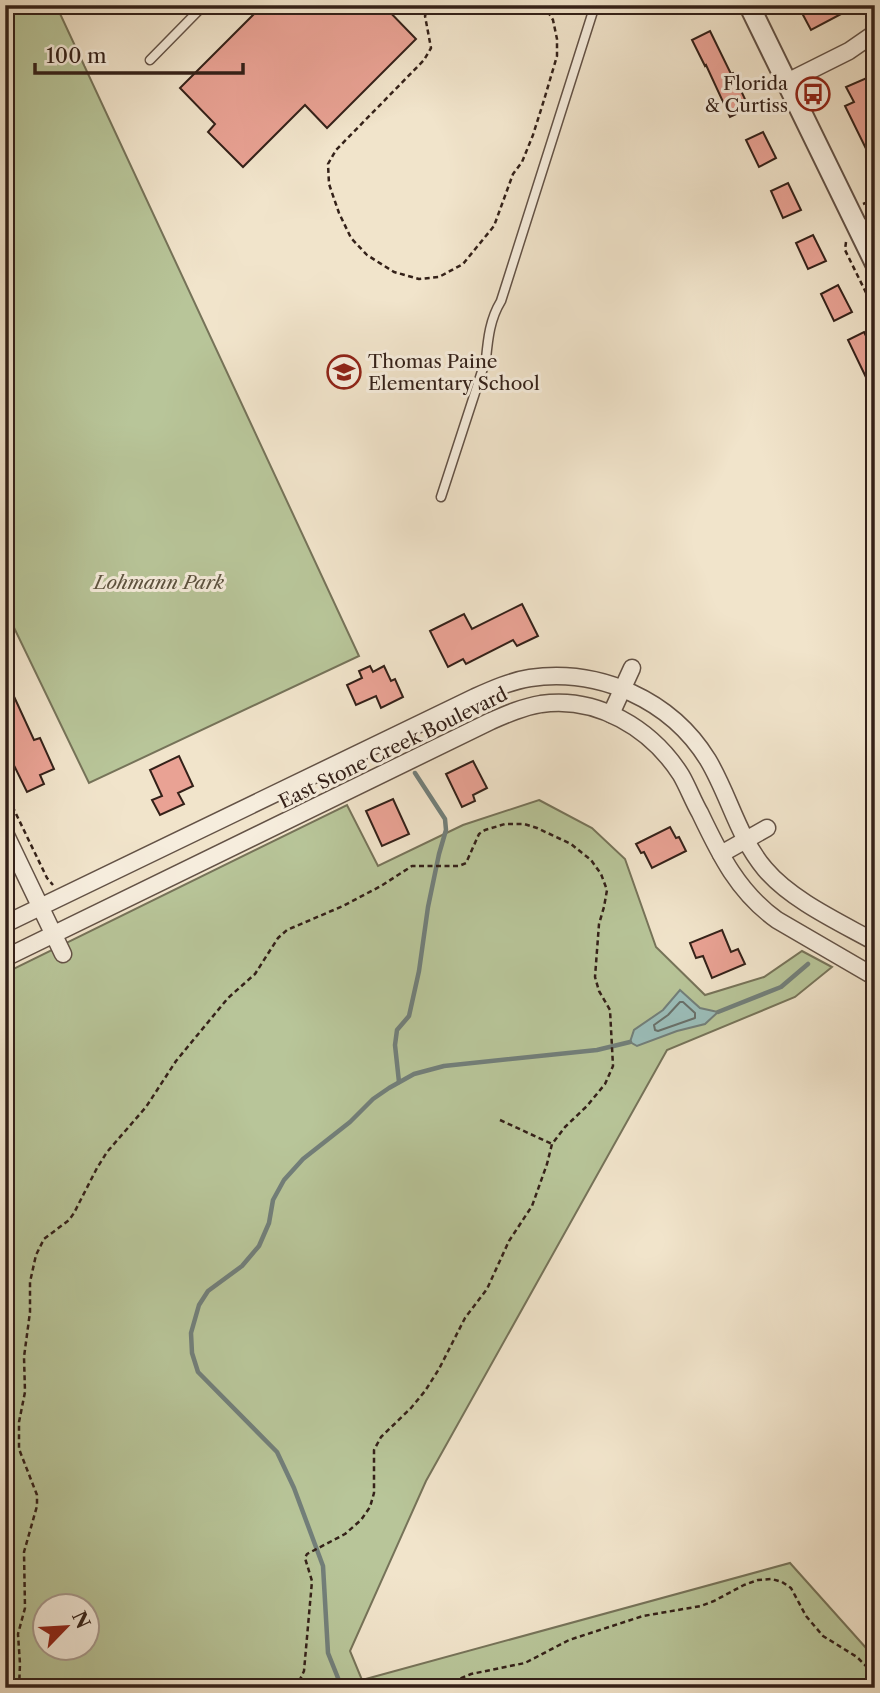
<svg xmlns="http://www.w3.org/2000/svg" width="880" height="1693" viewBox="0 0 880 1693" font-family="'Libre Caslon Text',serif">
<style>
.green{fill:#b8c599;stroke:#767359;stroke-width:2;fill-rule:evenodd}
.water{fill:#9bbeba;stroke:#727f7a;stroke-width:2}
.lines{fill:none;stroke-linecap:round;stroke-linejoin:round}
.shore{stroke:#68706a;stroke-width:2}
.stream{stroke:#727f7a;stroke-width:4.5}
.building{fill:#e9a294;stroke:#342119;stroke-width:2}
.service-casing{stroke:#635246;stroke-width:11}
.minor-casing{stroke:#635246;stroke-width:19}
.tertiary-casing{stroke:#635246;stroke-width:23}
.path{stroke:#342119;stroke-width:2.5;stroke-dasharray:5 3.5;stroke-linecap:butt}
.service{stroke:#f6eddd;stroke-width:8}
.minor{stroke:#f6eddd;stroke-width:16}
.tertiary{stroke:#f6eddd;stroke-width:19}
.labels{text-anchor:middle;dominant-baseline:central;stroke-width:6;stroke-linejoin:round;paint-order:stroke}
.poi-label{font-size:19px;fill:#342119;stroke:#f6eddd;text-anchor:end}
.park-label{font-size:19px;font-style:italic;fill:#5c523f;stroke:#f6eddd}
.street-label{font-size:19px;fill:#342119;stroke:#f6eddd}
</style>
<rect width="100%" height="100%" fill="#f1e4cb"/>
<filter id="stains"><feTurbulence type="fractalNoise" baseFrequency=".00286" numOctaves="4"/><feColorMatrix values="0 0 0 0 .2 0 0 0 0 .09 0 0 0 0 .02 0 0 0 .5 -.17"/></filter>
<radialGradient id="worn" r=".72"><stop offset=".6" stop-color="#630" stop-opacity="0"/><stop offset="1" stop-color="#630" stop-opacity=".3"/></radialGradient>
<!-- green -->
<g class="green">
<polygon points="5,5 56,5 359,656 89,783 5,609"/>
<path d="M539 800 592 828 625 859 656 947 705 995 764 977 802 951 832 967 795 997 667 1050 426 1481 350 1651 362 1680 790 1563 875 1658V1688H5V973L347 805 378 866 463 825ZM46 1606H88V1648H46Z"/>
</g>
<!-- water -->
<polygon class="water" points="680,990 700,1008 718,1012 705,1024 677,1031 637,1046 630,1042 634,1030 663,1010"/>
<g class="lines">
<!-- shore -->
<polygon class="shore" points="680,1002 683,1002 695,1013 695,1018 658,1031 655,1030 654,1025 668,1015"/>
<!-- stream -->
<g class="stream">
<polyline points="718,1012 781,987 808,964"/>
<polyline points="399,1082 395,1045 397,1030 409,1016 419,971 428,907 439,854 446,830 445,819 415,773"/>
<polyline points="342,1688 328,1653 323,1566 294,1488 277,1452 198,1372 192,1353 191,1333 199,1305 208,1291 242,1266 259,1246 269,1223 273,1200 284,1180 303,1159 350,1122 373,1099 389,1088 414,1074 444,1066 597,1050 630,1042"/>
</g>
</g>
<!-- building -->
<g class="building">
<polygon points="263,5 383,5 416,39 327,128 305,105 243,167 208,132 215,124 180,88"/>
<polygon points="805,5 839,5 843,13 811,30 802,13 807,10"/>
<polygon points="710,31 731,74 733,73 749,108 730,117 706,65 705,66 692,40"/>
<polygon points="869,77 875,89 875,167 845,106 854,102 846,87"/>
<polygon points="763,132 776,158 759,167 746,140"/>
<polygon points="788,183 801,210 783,218 771,191"/>
<polygon points="813,235 826,261 808,269 796,243"/>
<polygon points="838,285 852,312 834,321 821,294"/>
<polygon points="864,332 875,354 875,396 848,340"/>
<polygon points="522,604 538,636 517,646 513,640 466,664 463,659 448,667 430,631 464,614 472,629"/>
<polygon points="370,666 373,672 384,666 391,681 395,679 403,697 381,708 376,696 356,705 347,685 362,678 359,671"/>
<polygon points="5,677 34,740 40,738 54,769 40,775 44,784 27,792 5,747"/>
<polygon points="179,756 193,786 178,793 184,804 160,815 152,800 162,796 150,770"/>
<polygon points="473,761 487,788 473,795 475,801 462,807 446,774"/>
<polygon points="393,799 409,834 382,846 366,811"/>
<polygon points="670,827 676,838 679,837 686,851 652,868 644,852 641,853 636,844"/>
<polygon points="722,930 731,952 738,949 745,964 712,978 703,956 696,958 690,943"/>
</g>
<g class="lines">
<defs>
<g id="service">
<polyline points="150,60 204,5"/>
<path d="M441 497 486 359C488 338 490 319 501 301L595 5"/>
</g>
<g id="minor">
<polyline points="787,82 849,51 875,33"/>
<polyline points="860,231 875,223"/>
<polyline points="611,714 632,668"/>
<polyline points="5,833 63,954"/>
<polyline points="721,854 767,828"/>
<path d="M5 924 475 697C493 689 511 681 530 678 600 668 671 700 708 760 729 795 738 837 765 869 791 900 839 922 875 942"/>
<path d="M5 958 491 721C507 714 523 707 541 704 597 696 651 728 681 775 688 787 693 801 700 813 720 855 738 892 777 920L875 977"/>
</g>
<polyline id="tertiary" points="749,5 875,263"/>
</defs>
<!-- service casing -->
<use href="#service" class="service-casing"/>
<!-- minor casing -->
<use href="#minor" class="minor-casing"/>
<!-- tertiary casing -->
<use href="#tertiary" class="tertiary-casing"/>
<!-- path -->
<g class="path">
<polyline points="429,5 425,16 431,48 424,60 336,150 328,164 329,184 339,213 351,238 367,255 394,272 419,279 439,277 463,264 494,226 513,174 522,162 533,135 544,100 557,56 557,39 553,20 544,5"/>
<polyline points="863,204 873,200"/>
<polyline points="846,242 845,250 875,311"/>
<polyline points="5,791 47,878 53,885"/>
<polyline points="500,1120 552,1144"/>
<polyline points="19,1688 20,1664 18,1634 25,1608 24,1552 37,1506 37,1495 19,1449 19,1422 25,1392 24,1357 30,1312 30,1282 36,1255 44,1239 69,1220 74,1213 97,1168 107,1152 146,1107 176,1061 228,998 255,974 278,938 287,930 343,906 381,886 412,866 459,866 466,863 479,834 485,830 505,824 524,824 537,828 571,844 591,860 601,874 607,890 604,907 599,924 595,977 599,991 610,1010 613,1066 605,1084 587,1106 565,1127 552,1144 547,1164 532,1206 509,1241 487,1289 465,1318 439,1369 425,1391 411,1408 381,1437 374,1450 374,1493 370,1507 361,1520 345,1534 307,1554 305,1558 312,1581 304,1671 296,1688"/>
<polyline points="437,1688 471,1674 525,1663 569,1640 643,1616 701,1606 714,1601 744,1585 758,1580 772,1579 782,1582 791,1588 806,1616 823,1636 857,1657 875,1675"/>
</g>
<!-- service -->
<use href="#service" class="service"/>
<!-- minor -->
<use href="#minor" class="minor"/>
<!-- tertiary -->
<use href="#tertiary" class="tertiary"/>
</g>
<!-- icons -->
<defs>
<symbol id="bus-ring" viewBox="-11 -11 22 22"><circle r="9.5" fill="#f6eddd" stroke="#8f2418" stroke-width="1.5"/><path d="M-5-6H5V4H4V6H2V4H-2V6H-4V4H-5ZM-3.5-4V0h7V-4ZM-3.5 1.2v1.5H-2V1.2ZM2 1.2v1.5H3.5V1.2Z" fill="#8f2418"/></symbol>
<symbol id="school-ring" viewBox="-11 -11 22 22"><circle r="9.5" fill="#f6eddd" stroke="#8f2418" stroke-width="1.5"/><path d="M0-5L7-2L0 1L-7-2ZM-4 1L0 2.5L4 1V4Q0 6-4 4Z" fill="#8f2418"/></symbol>
</defs>
<g fill-rule="evenodd">
<use href="#bus-ring" x="794" y="75" width="38" height="38"/>
<use href="#school-ring" x="325" y="353" width="38" height="38"/>
</g>
<g class="labels">
<!-- poi labels -->
<g class="poi-label">
<text x="788" y="83">Florida<tspan x="788" dy="22">&amp; Curtiss</tspan></text>
<text x="368" y="361" text-anchor="start">Thomas Paine<tspan x="368" dy="22">Elementary School</tspan></text>
</g>
<!-- park labels -->
<g class="park-label">
<text x="159" y="582">Lohmann Park</text>
</g>
<!-- street labels -->
<g class="street-label">
<text transform="translate(393 748) rotate(-26)">East Stone Creek Boulevard</text>
</g>
</g>
<!-- margin -->
<rect width="880" height="1693" fill="none" stroke="#f1e4cb" stroke-width="28"/>
<rect x="7" y="7" width="866" height="1679" fill="none" stroke="#342119" stroke-width="3.5"/>
<rect x="14" y="14" width="852" height="1665" fill="none" stroke="#342119" stroke-width="2"/>
<!-- north arrow -->
<g transform="translate(66 1627) rotate(65)"><circle r="33" fill="#f6eddd" stroke="#a89b8f" stroke-width="2"/>
<path d="M0-5L12 26L0 18L-12 26Z" fill="#8f2418"/>
<text y="-10" font-size="19" font-weight="bold" text-anchor="middle" fill="#342119">N</text>
</g>
<!-- scale -->
<path d="M35 63v10h208v-10" fill="none" stroke="#342119" stroke-width="3.5"/>
<text x="46" y="63" font-size="21" fill="#342119" stroke="#f6eddd" stroke-width="5" paint-order="stroke">100 m</text>
<rect width="100%" height="100%" filter="url(#stains)"/>
<rect width="100%" height="100%" fill="url(#worn)"/>
</svg>
